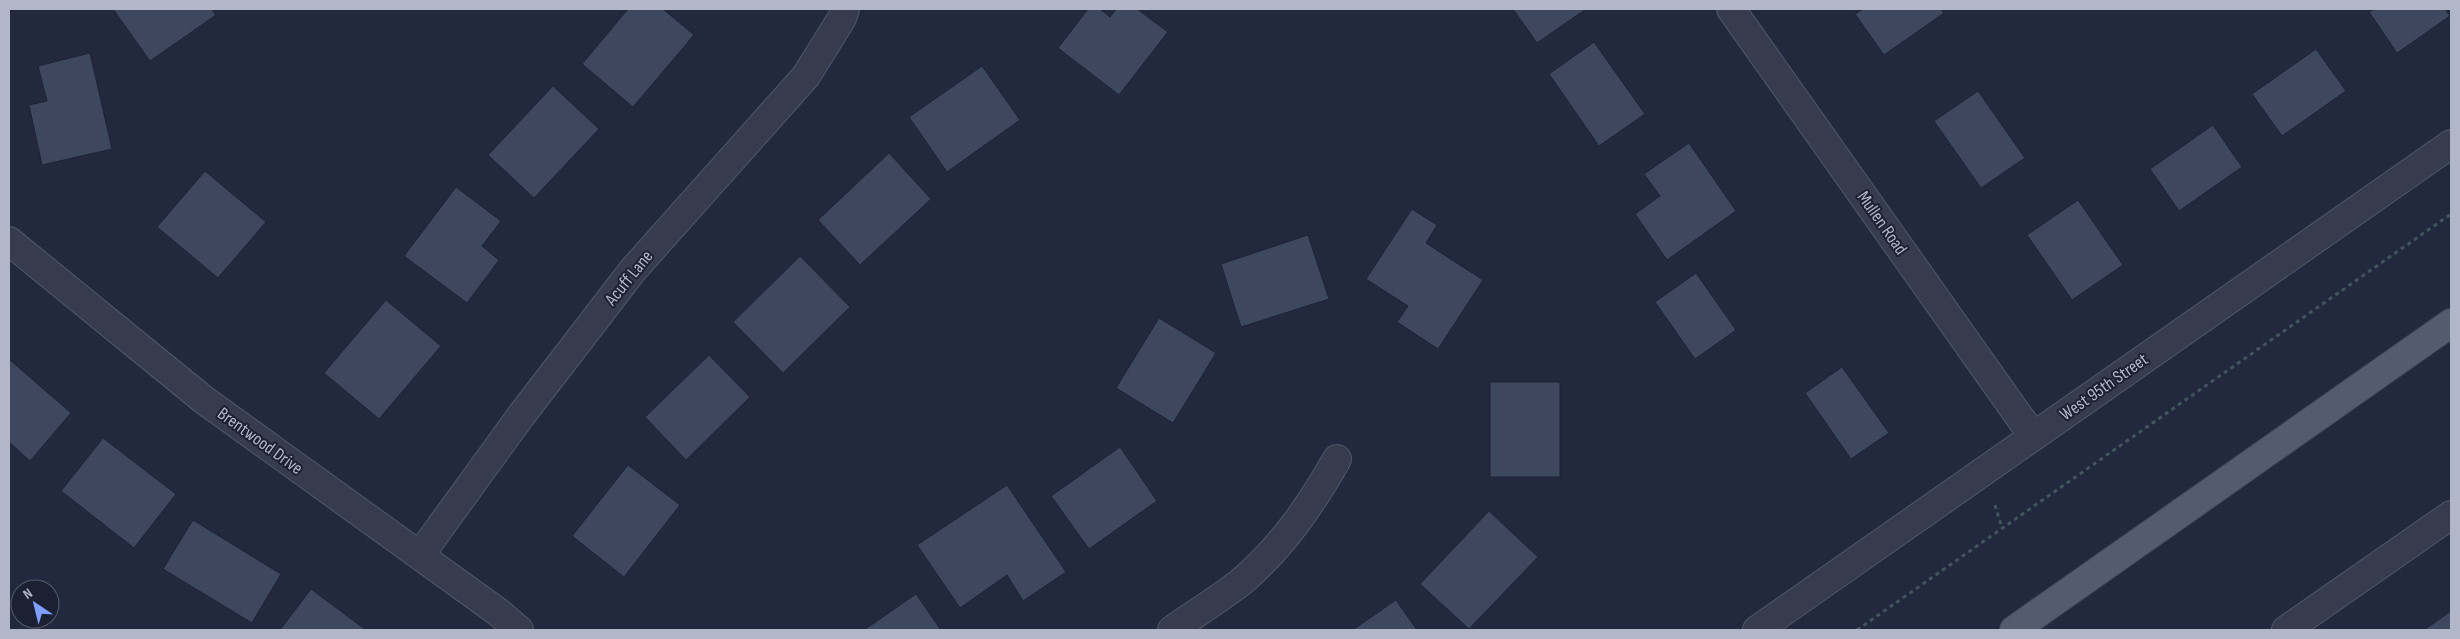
<svg xmlns="http://www.w3.org/2000/svg" width="2460" height="639" viewBox="0 0 2460 639" font-family="'Sofia Sans Condensed',sans-serif">
<style>
.building{fill:#3d475d;stroke:#1d2335}
.lines{fill:none;stroke-linecap:round;stroke-linejoin:round}
.minor-casing{stroke:#515769;stroke-width:30}
.major-casing{stroke:#3f4557;stroke-width:30}
.path{stroke:#42555c;stroke-width:3;stroke-dasharray:4 4;stroke-linecap:butt}
.minor{stroke:#363c4e;stroke-width:28}
.major{stroke:#545b6e;stroke-width:28}
.labels{text-anchor:middle;dominant-baseline:central;stroke-width:4;stroke-linejoin:round;paint-order:stroke}
.street-label{font-size:18px;fill:#b1b7c9;stroke:#1b2133}
</style>
<rect width="100%" height="100%" fill="#22293e"/>
<!-- building -->
<g class="building">
<polygon points="113,9 211,9 216,15 150,61"/>
<polygon points="628,9 663,9 694,35 633,107 582,64"/>
<polygon points="1088,9 1100,9 1110,17 1116,9 1137,9 1168,32 1119,95 1058,48"/>
<polygon points="1513,9 1586,9 1537,43"/>
<polygon points="1863,9 1941,9 1944,13 1884,55 1855,14"/>
<polygon points="2374,9 2445,9 2450,16 2397,53 2369,12"/>
<polygon points="1594,42 1645,114 1599,146 1549,74"/>
<polygon points="2316,49 2346,91 2282,136 2252,94"/>
<polygon points="90,53 112,149 42,165 29,105 47,101 38,66"/>
<polygon points="982,66 1020,120 947,172 909,117"/>
<polygon points="553,86 599,129 534,198 488,155"/>
<polygon points="1978,91 2025,158 1981,188 1934,121"/>
<polygon points="2213,125 2242,167 2179,211 2150,169"/>
<polygon points="1689,143 1736,211 1667,260 1635,214 1660,196 1644,174"/>
<polygon points="889,153 931,199 860,265 818,220"/>
<polygon points="205,171 266,222 218,278 157,227"/>
<polygon points="456,187 501,221 482,246 499,260 467,303 404,256"/>
<polygon points="2078,200 2123,265 2072,300 2027,235"/>
<polygon points="1412,209 1437,225 1426,243 1483,280 1438,349 1397,322 1408,306 1366,279"/>
<polygon points="1308,235 1329,299 1241,327 1221,264"/>
<polygon points="800,256 850,307 783,373 733,322"/>
<polygon points="1696,273 1736,330 1695,359 1655,302"/>
<polygon points="386,300 441,346 379,419 324,373"/>
<polygon points="1159,318 1216,353 1173,423 1116,388"/>
<polygon points="709,355 750,397 686,460 645,417"/>
<polygon points="9,359 71,413 30,461 9,442"/>
<polygon points="1842,367 1889,433 1851,459 1805,393"/>
<rect x="1490" y="382" width="70" height="95"/>
<polygon points="103,438 176,494 134,548 61,491"/>
<polygon points="1120,447 1157,501 1089,549 1051,496"/>
<polygon points="628,465 680,505 624,577 572,536"/>
<polygon points="1007,485 1066,572 1023,601 1007,575 960,608 917,545"/>
<polygon points="1489,511 1538,557 1469,629 1420,584"/>
<polygon points="193,520 281,574 252,623 163,569"/>
<polygon points="311,589 366,630 280,630"/>
<polygon points="916,594 941,630 864,630"/>
<polygon points="1396,600 1417,630 1355,630 1354,629"/>
<polygon points="2451,611 2451,630 2424,630"/>
</g>
<g class="lines">
<defs>
<g id="minor">
<polyline points="1731,9 2033,436"/>
<polyline points="9,241 204,400 498,612 519,630"/>
<polyline points="420,555 520,417 633,270 806,76 842,18 845,9"/>
<path d="M1172 630C1195 614 1219 599 1241 582 1282 547 1311 505 1337 459"/>
<polyline points="1757,630 2451,144"/>
<polyline points="2286,630 2451,515"/>
</g>
<polyline id="major" points="2014,630 2451,323"/>
</defs>
<!-- minor casing -->
<use href="#minor" class="minor-casing"/>
<!-- major casing -->
<use href="#major" class="major-casing"/>
<!-- path -->
<g class="path">
<polyline points="1995,505 2002,528"/>
<polyline points="1857,630 2451,214"/>
</g>
<!-- minor -->
<use href="#minor" class="minor"/>
<!-- major -->
<use href="#major" class="major"/>
</g>
<g class="labels">
<!-- street labels -->
<g class="street-label">
<text transform="translate(1882 223) rotate(55)">Mullen Road</text>
<text transform="translate(629 278) rotate(-51)">Acuff Lane</text>
<text transform="translate(2104 387) rotate(-35)">West 95th Street</text>
<text transform="translate(260 441) rotate(36)">Brentwood Drive</text>
</g>
</g>
<!-- border -->
<rect width="2460" height="639" fill="none" stroke="#b1b7c9" stroke-width="20"/>
<!-- north arrow -->
<g transform="translate(35 604) rotate(325)"><circle r="24" fill="#1b2133" stroke="#575d6f"/>
<path d="M0-4L9 19L0 12L-9 19Z" fill="#819ffe"/>
<text y="-8" font-size="14" font-weight="bold" text-anchor="middle" fill="#b1b7c9">N</text>
</g>
</svg>
